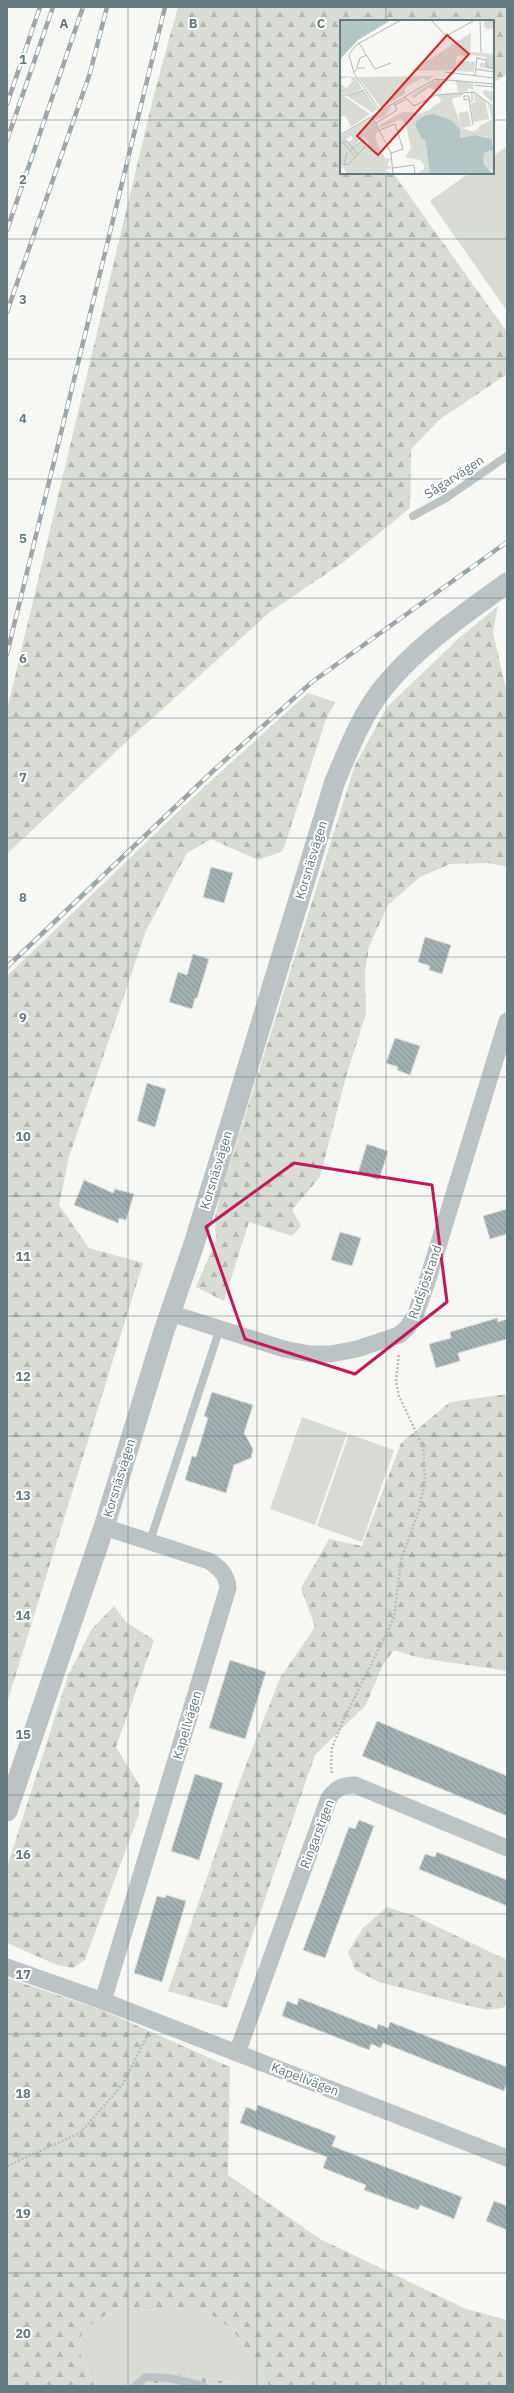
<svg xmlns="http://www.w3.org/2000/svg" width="514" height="2393" viewBox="0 0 514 2393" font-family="'IBM Plex Sans',sans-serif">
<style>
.grass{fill:#d9dcd4}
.forest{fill:url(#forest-firs)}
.cemetery{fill:url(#cemetery-stones)}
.building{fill:url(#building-back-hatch);stroke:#d9d9d7}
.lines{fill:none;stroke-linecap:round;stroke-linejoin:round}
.path{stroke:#b7bcbd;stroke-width:2.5;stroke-dasharray:2 2;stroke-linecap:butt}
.service{stroke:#bcc3c5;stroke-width:8}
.minor{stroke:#bcc3c5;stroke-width:17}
.tertiary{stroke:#bcc3c5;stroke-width:21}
.rail-casing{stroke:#9ca7aa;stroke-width:4.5}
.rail{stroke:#fff;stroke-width:3;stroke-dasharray:9;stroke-linecap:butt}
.marked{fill:none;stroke:#c2185b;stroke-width:3;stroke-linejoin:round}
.grid{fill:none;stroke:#637a7f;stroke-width:1;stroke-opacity:0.55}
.labels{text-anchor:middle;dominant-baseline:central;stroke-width:4;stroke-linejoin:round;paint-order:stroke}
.street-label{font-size:13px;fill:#637a7f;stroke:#fff}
.inset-road{fill:none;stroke:#afbaba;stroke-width:1}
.view{fill:#d62828;fill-opacity:0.15;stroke:#d62828;stroke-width:2}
.inset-edge{fill:none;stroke:#637a7f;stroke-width:2}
.grid-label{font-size:13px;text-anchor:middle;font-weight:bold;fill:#637a7f;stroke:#fff;stroke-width:4;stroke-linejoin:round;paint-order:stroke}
</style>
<defs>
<pattern id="forest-firs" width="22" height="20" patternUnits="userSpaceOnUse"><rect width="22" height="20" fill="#d9dcd4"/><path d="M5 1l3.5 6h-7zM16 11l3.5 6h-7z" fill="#b4b7b1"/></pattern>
<pattern id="cemetery-stones" width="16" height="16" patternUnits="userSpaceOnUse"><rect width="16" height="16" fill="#d9dcd4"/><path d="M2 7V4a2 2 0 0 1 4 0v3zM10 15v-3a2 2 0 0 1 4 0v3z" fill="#b4b7b1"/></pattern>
<pattern id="building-back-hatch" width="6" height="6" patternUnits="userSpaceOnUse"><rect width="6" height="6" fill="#a3b0b2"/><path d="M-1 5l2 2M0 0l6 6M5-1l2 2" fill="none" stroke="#889496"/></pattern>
</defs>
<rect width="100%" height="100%" fill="#f7f7f4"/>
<!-- grass -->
<g class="grass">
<polygon points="507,146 507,311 430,201 469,173 493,173 493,156"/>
<polygon points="302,1417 347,1433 315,1525 270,1509"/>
<polygon points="349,1434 394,1450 362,1542 317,1526"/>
<polygon points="159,2309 203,2309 233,2330 269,2386 254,2386 179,2374 126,2380 125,2386 95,2386 78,2349 83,2330 107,2314"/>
</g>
<!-- forest -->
<g class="forest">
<polygon points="178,7 507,7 507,74 493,83 493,21 341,21 341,173 393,173 507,332 507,374 439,420 411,449 410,508 345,561 270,612 125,743 7,854 7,710 154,94"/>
<polygon points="498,606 493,632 507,693 507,867 488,863 450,864 420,877 388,905 369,947 365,972 366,1014 347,1073 320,1177 292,1210 301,1226 292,1236 249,1222 224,1301 196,1287 216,1240 215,1217 221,1192 355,765 387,707 459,638"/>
<polygon points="308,693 335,702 326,719 283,851 258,860 211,839 187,853 146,931 69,1157 59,1205 89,1248 143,1263 7,1703 7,976 203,788"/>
<polygon points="507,1394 507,1671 420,1658 394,1650 382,1666 366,1705 315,1755 227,2008 168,1991 241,1778 280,1678 315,1627 301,1588 329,1539 362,1546 401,1443 450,1402"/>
<polygon points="114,1606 126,1622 154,1640 116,1747 140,1786 139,1814 85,1960 73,1968 57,1965 7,1943 7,1867 68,1676 91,1630"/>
<polygon points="387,1907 415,1916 507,1960 507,2005 502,2008 487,2010 461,2004 379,1982 355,1970 348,1952 363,1928"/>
<polygon points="7,1978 102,2010 230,2067 228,2175 320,2239 466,2309 507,2320 507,2386 269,2386 233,2330 203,2309 159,2309 107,2314 83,2330 78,2349 95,2386 7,2386"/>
</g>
<!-- cemetery -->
<polygon class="cemetery" points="146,2374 179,2374 254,2386 125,2386 126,2380"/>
<!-- building -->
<g class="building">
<polygon points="211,867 233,873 224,903 203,897"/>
<polygon points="425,937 451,945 442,974 429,970 430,966 418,962"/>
<polygon points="193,954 209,959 197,998 195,998 192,1009 169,1002 178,972 187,975"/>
<polygon points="395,1038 420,1046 410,1075 397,1070 398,1067 386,1063"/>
<polygon points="147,1083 166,1089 155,1127 137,1121"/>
<polygon points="367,1144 388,1151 379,1180 358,1173"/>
<polygon points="84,1180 113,1193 115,1189 134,1194 126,1220 119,1218 118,1223 74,1205"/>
<polygon points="507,1209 507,1234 490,1239 483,1216"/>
<polygon points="340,1232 361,1238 352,1266 331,1260"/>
<polygon points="497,1318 498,1322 507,1319 507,1339 458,1353 460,1361 436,1368 429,1344 451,1338 450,1332"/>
<polygon points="212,1392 253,1405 244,1433 253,1449 251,1458 234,1465 226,1493 185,1480 192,1456 196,1457 208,1418 204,1416"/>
<polygon points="230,1660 266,1672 245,1739 209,1728"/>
<polygon points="377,1721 507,1776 507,1816 362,1756"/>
<polygon points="195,1774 223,1783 199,1860 171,1851"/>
<polygon points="359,1820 374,1826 325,1958 303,1950 349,1827 355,1829"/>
<polygon points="437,1852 507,1880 507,1906 419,1869 425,1854 435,1857"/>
<polygon points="166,1895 186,1901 162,1982 134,1973 157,1896 165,1898"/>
<polygon points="299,1998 377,2029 378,2024 388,2028 390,2022 507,2067 507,2082 504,2091 383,2043 381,2048 371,2044 369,2050 282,2016 287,2001 297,2005"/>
<polygon points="258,2105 336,2136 332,2146 462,2197 454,2219 420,2205 418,2210 364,2190 366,2185 323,2168 327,2157 240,2123 246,2107 256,2111"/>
<polygon points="494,2201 507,2206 507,2230 486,2221"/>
</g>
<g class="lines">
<!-- path -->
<g class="path">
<polyline points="332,1773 331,1767 332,1748 343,1721 394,1618 401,1560 419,1510 425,1480 423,1447 399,1396 396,1381 399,1353"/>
<polyline points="7,2166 80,2133 123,2084 147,2036"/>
</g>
<!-- service -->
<g class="service">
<polyline points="413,516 446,498 507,456"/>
<polyline points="150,1541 219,1331"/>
<polyline points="135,2386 146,2377 169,2378 203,2386"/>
</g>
<!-- minor -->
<g class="minor">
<polyline points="170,1313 284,1349 310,1354 331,1354 357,1349 399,1335 407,1328 415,1316 427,1282 507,1021"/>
<polyline points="7,1967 103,2001 507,2158"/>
<path d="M103 2001 228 1588C227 1575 220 1568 209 1561L104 1527"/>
<path d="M237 2053 329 1798C336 1788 342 1785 355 1785L507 1848"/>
</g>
<!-- tertiary -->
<path class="tertiary" d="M7 1811 104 1527 164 1331 194 1244 335 781C348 751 360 719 380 692 415 647 462 616 507 583"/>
<defs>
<g id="rail">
<polyline points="7,104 40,7"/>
<polyline points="7,140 53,7"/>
<polyline points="7,230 83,7"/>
<polyline points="7,312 90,73 107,7"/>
<polyline points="7,654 165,7"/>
<polyline points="7,967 214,770 312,682 507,542"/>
</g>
</defs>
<!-- rail casing -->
<use href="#rail" class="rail-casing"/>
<!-- rail -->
<use href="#rail" class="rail"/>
</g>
<!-- marked area -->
<path class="marked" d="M294 1163 432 1185 447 1302 355 1374 245 1339 206 1227Z"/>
<!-- grid -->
<path class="grid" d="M128 7V2386M257 7V2386M386 7V21M7 120H341M493 120H507M386 173V2386M7 239H507M7 359H507M7 479H507M7 598H507M7 718H507M7 838H507M7 957H507M7 1077H507M7 1196H507M7 1316H507M7 1436H507M7 1555H507M7 1675H507M7 1795H507M7 1914H507M7 2034H507M7 2154H507M7 2273H507"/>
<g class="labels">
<!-- street labels -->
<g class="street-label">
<text transform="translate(454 477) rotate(-33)">Sågarvägen</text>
<text transform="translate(311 860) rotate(-73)">Korsnäsvägen</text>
<text transform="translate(216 1170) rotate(-73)">Korsnäsvägen</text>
<text transform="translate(425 1282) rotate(-71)">Rudsjöstrand</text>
<text transform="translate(119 1478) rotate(-73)">Korsnäsvägen</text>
<text transform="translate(187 1725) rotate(-73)">Kapellvägen</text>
<text transform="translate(317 1834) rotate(-69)">Ringarstigen</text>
<text transform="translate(305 2079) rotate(21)">Kapellvägen</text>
</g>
</g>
<!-- overview -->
<g transform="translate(340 20)">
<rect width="154" height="154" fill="#f7f7f4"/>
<path d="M118 40 135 42 134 52 117 51ZM145 70 154 72 152 82 142 73ZM145 80 149 99 133 102 131 83ZM128 91 131 106 122 108 118 93Z" fill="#d9dcd4"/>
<path d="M144 4a5 5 0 1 1 10 0a5 5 0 1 1-10 0ZM131 13 130 32 154 34V50L140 47V43H146V37L130 35 126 37 117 36 116 50 71 51ZM0 56 16 57 22 69 10 74 0 73V63L6 68 13 61 10 57 1 59ZM94 56 87 61 83 58 67 66 64 71 66 73 41 88 18 57ZM97 59 104 60 101 71 89 68 74 78 72 76 68 78ZM116 60 133 63V70L128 68V71L118 72ZM24 70 37 89 33 93 7 76ZM124 73 120 77 113 78 112 81 122 108 134 112 140 106 152 99 148 84 145 80 135 82 134 73 145 80 154 89V122L147 117 135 115 120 118V110L93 94 79 114 85 119 90 154H76L84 149V145L80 140 65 137 71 128 66 105 61 99 41 108 39 105 63 92 82 93 89 90 100 82 101 79 96 75ZM0 76H4L30 94 11 107 7 98 4 95 0 98ZM51 87 45 96 36 100 34 95ZM32 97 39 111 35 115 40 130 46 139 51 138 47 145 52 148 45 150 52 154H8L0 144 5 147 28 126 29 122 23 116 14 126 9 122 13 119 11 115 5 121H0V116ZM154 128V152L143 145V138L145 132Z" fill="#d9dcd4"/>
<path d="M23 120 28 126 12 143 5 147 0 144V121L9 122 14 126Z" fill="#d9dcd4"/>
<path d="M0 0H51L18 20 0 39ZM93 94 111 100 120 110V118L135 115 152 119 153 130 145 132 143 138 144 145 154 154H90L85 119H82L76 107V102L81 97Z" fill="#b3c5c5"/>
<path class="inset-road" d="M91 0 106 16 135 0M140 0 141 33M19 23 35 49 51 43M137 38 146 40 147 47 154 48M17 47 20 38 27 35M136 49 154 52M14 52 17 48H25M105 52 154 58M135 56 137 37M134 65 154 67M134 72 154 87M0 75H10L24 70M124 76H129V79L124 80ZM65 77 74 86 96 75 134 72M129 79 133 105M129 82 132 81V72M55 85 66 79M40 91 14 53 9 35 16 25 61 0M32 96 51 133 53 154M36 103 57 90 54 83M40 110 55 104 63 129 51 133M0 115 95 59 154 64M3 122 7 121 18 135M0 124 3 122 16 138M7 132 4 145 9 144 27 125 23 120 10 130M53 148 74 145 75 153"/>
<path class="view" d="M107 15 129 34 38 135 17 116Z"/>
<rect width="154" height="154" class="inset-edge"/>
</g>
<g class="grid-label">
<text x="64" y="28">A</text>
<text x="193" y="28">B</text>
<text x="321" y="28">C</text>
<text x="23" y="64">1</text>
<text x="23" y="184">2</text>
<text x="23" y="304">3</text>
<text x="23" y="423">4</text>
<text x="23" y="543">5</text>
<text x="23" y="663">6</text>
<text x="23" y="782">7</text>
<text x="23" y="902">8</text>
<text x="23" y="1022">9</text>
<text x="23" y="1141">10</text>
<text x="23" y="1261">11</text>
<text x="23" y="1381">12</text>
<text x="23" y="1500">13</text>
<text x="23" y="1620">14</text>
<text x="23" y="1739">15</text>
<text x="23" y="1859">16</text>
<text x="23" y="1979">17</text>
<text x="23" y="2098">18</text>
<text x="23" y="2218">19</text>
<text x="23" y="2338">20</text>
</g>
<!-- border -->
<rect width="514" height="2393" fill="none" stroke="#637a7f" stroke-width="16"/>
</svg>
